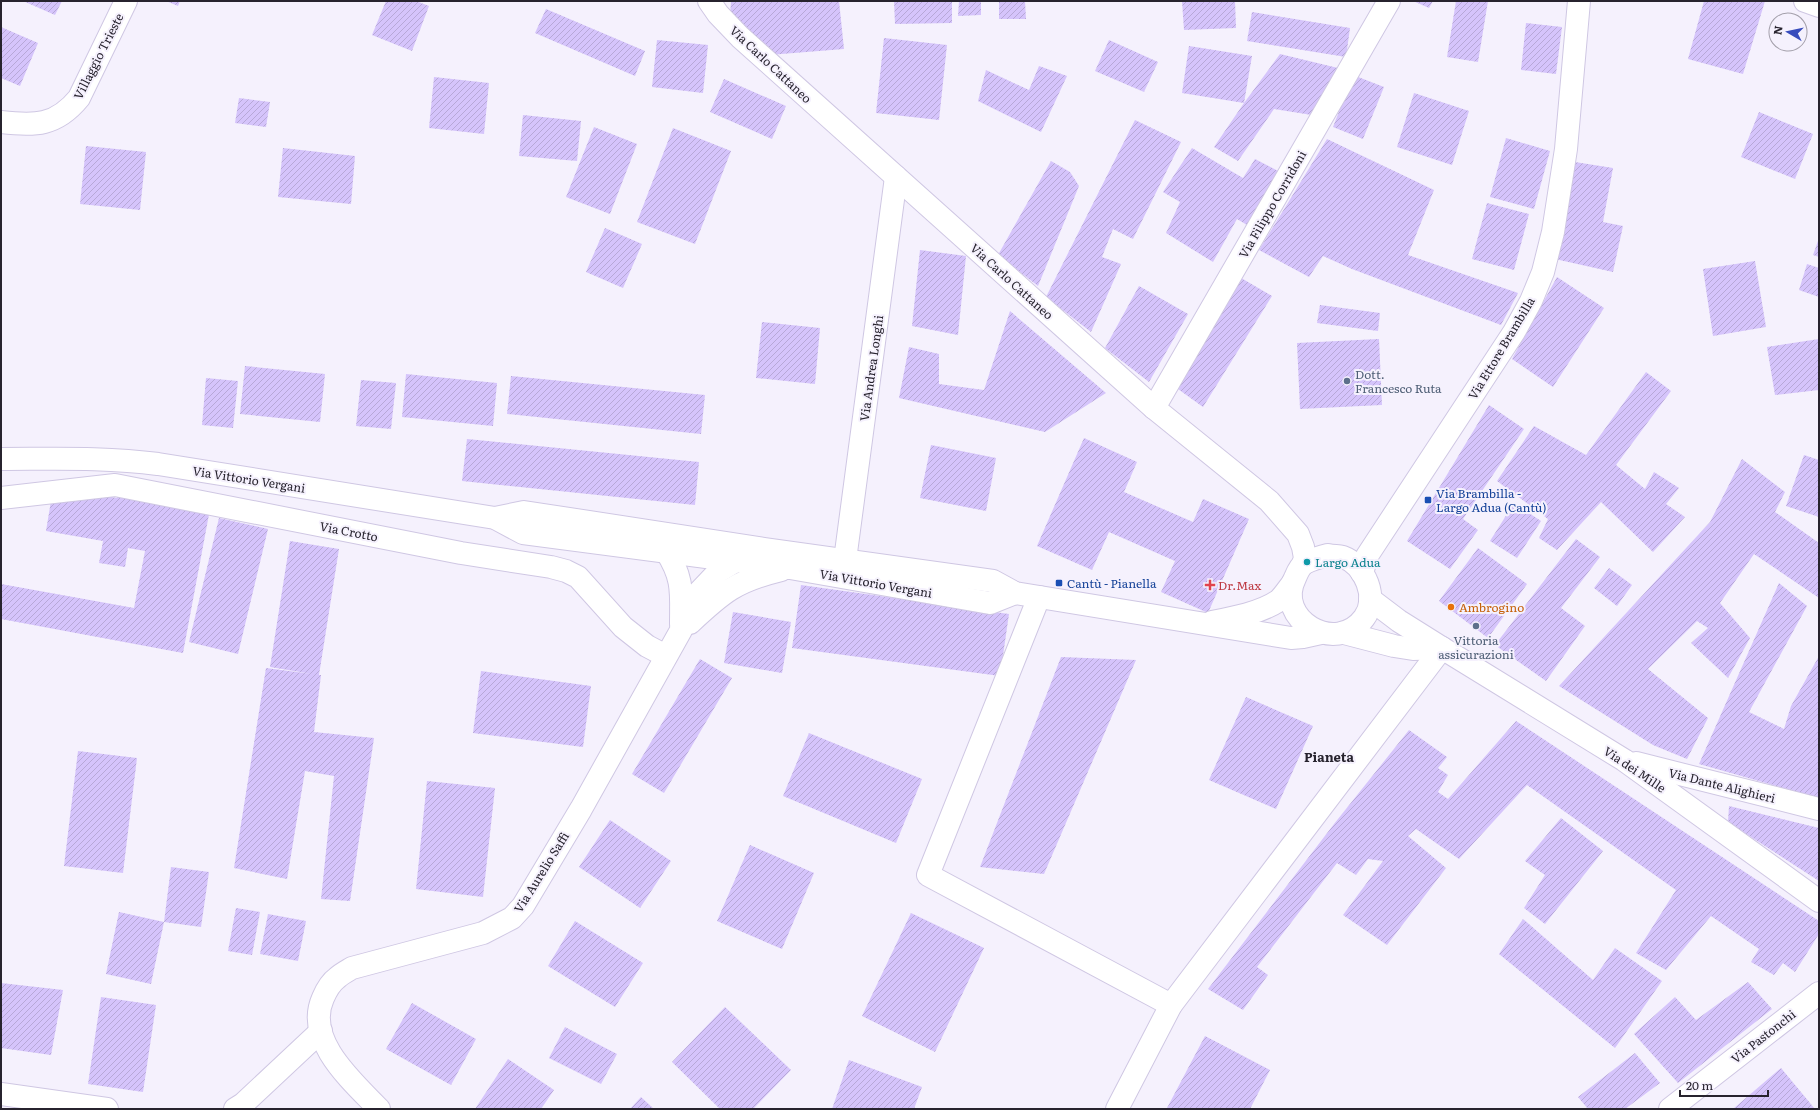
<svg xmlns="http://www.w3.org/2000/svg" width="1820" height="1110" viewBox="0 0 1820 1110" font-family="Literata,serif">
<style>
.building{fill:url(#building-hatch)}
.lines{fill:none;stroke-linecap:round;stroke-linejoin:round}
.minor-casing{stroke:#cfc7e3;stroke-width:24}
.minor{stroke:#fff;stroke-width:22}
.service-dot{fill:#5c6f8a;stroke:#f5f1fd;stroke-width:1.5}
.transit-dot{fill:#1a4fb4;stroke:#f5f1fd;stroke-width:1.5}
.culture-dot{fill:#0f9aa8;stroke:#f5f1fd;stroke-width:1.5}
.health-dot{fill:#e0444e;stroke:#f5f1fd;stroke-width:1.5}
.food-dot{fill:#e8710a;stroke:#f5f1fd;stroke-width:1.5}
.labels{text-anchor:middle;dominant-baseline:central;stroke-width:4;stroke-linejoin:round;paint-order:stroke}
.street-label{font-size:12px;fill:#27232e;stroke:#f5f1fd}
.service-label{font-size:12px;fill:#4e5e75;stroke:#f5f1fd;text-anchor:start}
.transit-label{font-size:12px;fill:#164399;stroke:#f5f1fd;text-anchor:start}
.culture-label{font-size:12px;fill:#0d838f;stroke:#f5f1fd;text-anchor:start}
.health-label{font-size:12px;fill:#be3a42;stroke:#f5f1fd;text-anchor:start}
.food-label{font-size:12px;fill:#c56008;stroke:#f5f1fd;text-anchor:start}
.neighbourhood-label{font-size:13px;font-weight:bold;fill:#27232e;stroke:#f5f1fd}
</style>
<defs>
<pattern id="building-hatch" width="6" height="6" patternUnits="userSpaceOnUse"><rect width="6" height="6" fill="#d5c4fb"/><path d="M-1 1l2-2M0 6l6-6M5 7l2-2" fill="none" stroke="#b7a8d7"/></pattern>
</defs>
<rect width="100%" height="100%" fill="#f5f1fd"/>
<!-- building -->
<g class="building">
<polygon points="23,1 62,1 55,15"/>
<polygon points="166,1 180,1 178,6"/>
<polygon points="386,1 416,1 429,6 412,51 372,35"/>
<polygon points="731,1 839,1 844,49 769,55 730,17"/>
<polygon points="894,1 952,1 952,23 895,24"/>
<polygon points="959,1 981,1 981,15 958,16"/>
<polygon points="999,1 1025,1 1026,19 999,19"/>
<polygon points="1182,1 1235,1 1236,28 1184,30"/>
<polygon points="1413,1 1433,1 1429,8"/>
<polygon points="1456,1 1488,1 1478,62 1447,57"/>
<polygon points="1704,1 1765,1 1743,74 1688,59"/>
<polygon points="546,9 645,51 635,76 535,33"/>
<polygon points="1252,12 1350,28 1346,57 1247,41"/>
<polygon points="1526,23 1562,27 1556,74 1521,70"/>
<polygon points="1,27 38,43 20,86 1,78"/>
<polygon points="884,38 947,45 939,120 876,113"/>
<polygon points="657,40 708,45 703,93 652,87"/>
<polygon points="1109,40 1158,62 1144,92 1095,71"/>
<polygon points="1189,46 1252,56 1244,103 1182,93"/>
<polygon points="1280,54 1338,68 1318,116 1274,109 1238,161 1214,147 1244,103"/>
<polygon points="1039,66 1067,76 1041,132 978,101 986,70 1029,90"/>
<polygon points="1353,75 1384,87 1363,139 1333,127"/>
<polygon points="434,77 489,83 484,134 429,128"/>
<polygon points="724,79 786,106 772,139 710,112"/>
<polygon points="1414,93 1469,111 1452,165 1397,147"/>
<polygon points="239,98 270,102 266,127 235,123"/>
<polygon points="1759,112 1813,134 1795,179 1741,157"/>
<polygon points="523,115 581,121 577,161 519,156"/>
<polygon points="1135,120 1181,142 1133,239 1113,229 1102,257 1121,264 1091,332 1046,297"/>
<polygon points="594,127 637,144 610,214 566,197"/>
<polygon points="673,128 731,151 695,244 637,222"/>
<polygon points="1506,138 1550,151 1534,209 1490,197"/>
<polygon points="1327,139 1434,190 1408,255 1518,293 1501,325 1352,269 1323,256 1309,277 1259,250"/>
<polygon points="86,146 146,152 140,210 80,204"/>
<polygon points="283,148 355,156 351,204 278,197"/>
<polygon points="1192,148 1243,178 1255,159 1280,172 1247,225 1237,219 1213,262 1166,233 1180,202 1163,192"/>
<polygon points="1051,161 1070,172 1079,186 1038,286 998,255"/>
<polygon points="1575,162 1613,168 1603,222 1623,226 1613,272 1555,259"/>
<polygon points="1487,203 1529,214 1514,270 1472,259"/>
<polygon points="605,228 642,244 623,288 586,272"/>
<polygon points="1819,238 1819,257 1813,255"/>
<polygon points="920,250 966,256 958,335 912,326"/>
<polygon points="1755,261 1766,327 1713,336 1703,269"/>
<polygon points="1807,264 1819,268 1819,297 1799,290"/>
<polygon points="1236,275 1272,296 1203,407 1171,384"/>
<polygon points="1557,277 1604,308 1553,387 1512,359"/>
<polygon points="1139,286 1188,314 1149,382 1105,348"/>
<polygon points="1320,305 1380,313 1378,331 1317,323"/>
<polygon points="1010,311 1106,393 1045,432 899,398 909,347 939,354 939,384 984,390"/>
<polygon points="762,322 820,328 815,384 756,378"/>
<polygon points="1379,339 1382,405 1300,409 1297,343"/>
<polygon points="1819,339 1819,390 1775,395 1767,347"/>
<polygon points="245,366 325,374 320,422 240,414"/>
<polygon points="1646,372 1671,391 1616,465 1645,489 1654,472 1679,488 1666,504 1685,517 1653,552 1601,502 1557,550 1539,538 1548,519 1497,481 1534,426 1586,455"/>
<polygon points="406,374 497,383 493,426 402,417"/>
<polygon points="511,376 705,395 701,434 507,414"/>
<polygon points="206,378 238,381 233,428 202,425"/>
<polygon points="361,380 396,383 391,429 356,426"/>
<polygon points="1489,405 1524,429 1463,519 1478,530 1450,569 1407,541"/>
<polygon points="1084,438 1137,462 1124,492 1193,522 1203,499 1249,519 1208,613 1161,592 1175,561 1109,532 1092,570 1037,546"/>
<polygon points="467,439 699,462 695,505 462,481"/>
<polygon points="931,445 996,458 986,511 920,498"/>
<polygon points="1804,455 1819,460 1819,517 1786,506"/>
<polygon points="1742,459 1785,492 1775,512 1819,543 1819,598 1754,554 1720,603 1750,638 1728,678 1691,643 1708,628 1697,621 1648,669 1708,718 1687,759 1653,745 1559,686 1710,522"/>
<polygon points="79,491 117,498 118,492 210,509 183,653 1,619 1,584 134,608 145,551 128,548 125,567 99,563 103,541 46,531 52,495"/>
<polygon points="1514,503 1541,521 1517,558 1490,541"/>
<polygon points="219,518 268,529 238,654 189,642"/>
<polygon points="1576,539 1600,557 1561,608 1585,626 1546,681 1495,645"/>
<polygon points="290,541 339,549 319,675 321,675 314,732 374,738 350,901 321,899 334,776 305,771 287,879 234,868 266,668 312,674 270,667"/>
<polygon points="1478,548 1527,584 1488,638 1439,601"/>
<polygon points="1609,568 1632,585 1617,606 1594,588"/>
<polygon points="1779,583 1807,606 1749,712 1784,729 1791,706 1819,656 1819,798 1699,764"/>
<polygon points="801,585 1009,614 1000,676 792,648"/>
<polygon points="733,612 791,622 782,673 724,663"/>
<polygon points="1061,657 1136,660 1044,874 980,867"/>
<polygon points="700,659 732,678 664,793 632,774"/>
<polygon points="481,671 591,686 583,747 473,733"/>
<polygon points="1246,697 1313,726 1276,809 1209,780"/>
<polygon points="1516,721 1819,921 1819,934 1795,972 1783,963 1774,975 1751,962 1759,949 1711,916 1666,970 1636,953 1676,890 1527,785 1459,859 1416,829 1408,836 1446,868 1387,945 1343,915 1383,861 1368,859 1356,875 1337,863 1257,967 1268,975 1243,1010 1208,989 1334,824 1409,730 1447,757 1438,768 1448,775 1438,792 1448,799"/>
<polygon points="809,733 922,779 896,843 783,796"/>
<polygon points="78,751 137,758 123,873 64,866"/>
<polygon points="427,781 495,788 483,897 416,889"/>
<polygon points="1729,806 1819,828 1819,881 1728,822"/>
<polygon points="1561,818 1603,851 1545,924 1524,908 1545,875 1525,861"/>
<polygon points="610,820 671,861 640,908 579,867"/>
<polygon points="750,845 814,873 782,949 717,921"/>
<polygon points="171,867 209,872 201,927 164,922 151,984 106,974 119,912 164,922"/>
<polygon points="236,908 260,912 252,955 228,951"/>
<polygon points="911,913 984,948 935,1052 862,1016"/>
<polygon points="268,914 306,921 298,961 260,954"/>
<polygon points="1523,919 1593,980 1615,948 1662,981 1615,1048 1499,954"/>
<polygon points="575,921 643,963 615,1007 548,966"/>
<polygon points="1748,982 1772,1009 1678,1083 1634,1034 1675,997 1696,1020"/>
<polygon points="1,983 63,990 51,1055 1,1048"/>
<polygon points="101,997 156,1005 143,1092 88,1084"/>
<polygon points="412,1003 476,1039 451,1085 386,1049"/>
<polygon points="725,1007 791,1070 753,1109 720,1109 672,1062"/>
<polygon points="565,1027 617,1054 601,1084 549,1058"/>
<polygon points="1205,1036 1270,1070 1250,1109 1167,1108"/>
<polygon points="1635,1053 1660,1083 1625,1109 1588,1109 1578,1097"/>
<polygon points="508,1059 554,1090 541,1109 475,1109"/>
<polygon points="849,1060 922,1087 914,1109 832,1109"/>
<polygon points="1781,1068 1815,1109 1733,1109"/>
<polygon points="641,1097 654,1109 630,1109"/>
</g>
<g class="lines">
<defs>
<g id="minor">
<polyline points="709,1 718,14 740,37 1154,408 1269,501 1298,534 1303,547 1305,558 1303,564"/>
<polyline points="1805,1 1819,6"/>
<path d="M1 122C35 126 56 126 79 98L126 1"/>
<polyline points="1154,408 1389,1"/>
<path d="M1 459C54 459 106 457 158 464L495 518 523 533 790 568 990 603 1015 593"/>
<polyline points="1,498 115,485 461,553 551,567 566,571 578,577 623,627 647,646 666,656"/>
<polyline points="495,518 524,512 765,549 993,581 1015,593 1291,638 1303,637 1321,633"/>
<path d="M666 551C684 579 681 593 681 624"/>
<path d="M1328 555C1333 556 1338 556 1343 557 1365 565 1379 598 1364 618 1336 656 1274 619 1295 578 1297 573 1300 566 1305 563 1312 559 1320 557 1328 555Z"/>
<polyline points="845,560 896,177"/>
<polyline points="1362,573 1367,556 1514,332 1531,301 1543,272 1553,232 1566,149 1579,1"/>
<polyline points="1039,597 928,875 1171,1005"/>
<polyline points="1370,599 1399,621 1442,648 1624,760 1819,901"/>
<path d="M1212 622C1233 618 1260 613 1278 601 1283 597 1288 589 1292 584"/>
<path d="M690 623C723 592 736 581 781 570"/>
<polyline points="1344,633 1394,646 1413,649 1442,648"/>
<polyline points="1636,763 1819,809"/>
<polyline points="1,1094 107,1109"/>
<polyline points="235,1109 243,1104 321,1031"/>
<path d="M379 1109C353 1082 304 1040 323 998 326 991 330 983 337 978 341 974 347 971 352 968L483 933 512 918 523 906 581 809 680 632 699 592 719 571 742 557"/>
<polyline points="1117,1109 1171,1005 1442,648"/>
<polyline points="1670,1109 1819,993"/>
</g>
</defs>
<!-- minor casing -->
<use href="#minor" class="minor-casing"/>
<!-- minor -->
<use href="#minor" class="minor"/>
</g>
<!-- markers -->
<g class="service-dot">
<circle cx="1347" cy="381" r="4"/>
<circle cx="1476" cy="626" r="4"/>
</g>
<g class="transit-dot">
<rect x="1424" y="496" width="8" height="8" rx="2"/>
<rect x="1055" y="579" width="8" height="8" rx="2"/>
</g>
<circle class="culture-dot" cx="1307" cy="562" r="4"/>
<path class="health-dot" d="M1208 579h4v4h4v4h-4v4h-4v-4h-4v-4h4z"/>
<circle class="food-dot" cx="1451" cy="607" r="4"/>
<g class="labels">
<!-- street labels -->
<g class="street-label">
<text transform="translate(98 56) rotate(-63)">Villaggio Trieste</text>
<text transform="translate(771 64) rotate(43)">Via Carlo Cattaneo</text>
<text transform="translate(1272 204) rotate(-60)">Via Filippo Corridoni</text>
<text transform="translate(1012 281) rotate(42)">Via Carlo Cattaneo</text>
<text transform="translate(1501 348) rotate(-59)">Via Ettore Brambilla</text>
<text transform="translate(871 368) rotate(-82)">Via Andrea Longhi</text>
<text transform="translate(249 479) rotate(9)">Via Vittorio Vergani</text>
<text transform="translate(349 531) rotate(11)">Via Crotto</text>
<text transform="translate(876 583) rotate(10)">Via Vittorio Vergani</text>
<text transform="translate(1635 769) rotate(34)">Via dei Mille</text>
<text transform="translate(1722 785) rotate(14)">Via Dante Alighieri</text>
<text transform="translate(541 872) rotate(-58)">Via Aurelio Saffi</text>
<text transform="translate(1763 1036) rotate(-38)">Via Pastonchi</text>
</g>
<!-- service labels -->
<g class="service-label">
<text x="1355" y="374">Dott.<tspan x="1355" dy="14">Francesco Ruta</tspan></text>
<text x="1476" y="640" text-anchor="middle">Vittoria<tspan x="1476" dy="14">assicurazioni</tspan></text>
</g>
<!-- transit labels -->
<g class="transit-label">
<text x="1436" y="493">Via Brambilla -<tspan x="1436" dy="14">Largo Adua (Cantù)</tspan></text>
<text x="1067" y="583">Cantù - Pianella</text>
</g>
<!-- culture labels -->
<g class="culture-label">
<text x="1315" y="562">Largo Adua</text>
</g>
<!-- health labels -->
<g class="health-label">
<text x="1218" y="585">Dr.Max</text>
</g>
<!-- food labels -->
<g class="food-label">
<text x="1459" y="607">Ambrogino</text>
</g>
<!-- neighbourhood labels -->
<g class="neighbourhood-label">
<text x="1329" y="756">Pianeta</text>
</g>
</g>
<!-- border -->
<rect width="1820" height="1110" fill="none" stroke="#27232e" stroke-width="4"/>
<!-- north arrow -->
<g transform="translate(1788 32) rotate(279)"><circle r="19" fill="#f5f1fd" stroke="#a39faa"/>
<path d="M0-3L7 15L0 10L-7 15Z" fill="#374bbd"/>
<text y="-6" font-size="11" font-weight="bold" text-anchor="middle" fill="#27232e">N</text>
</g>
<!-- scale -->
<path d="M1680 1090v6h88v-6" fill="none" stroke="#27232e" stroke-width="2"/>
<text x="1686" y="1090" font-size="12" fill="#27232e" stroke="#f5f1fd" stroke-width="3" paint-order="stroke">20 m</text>
</svg>
